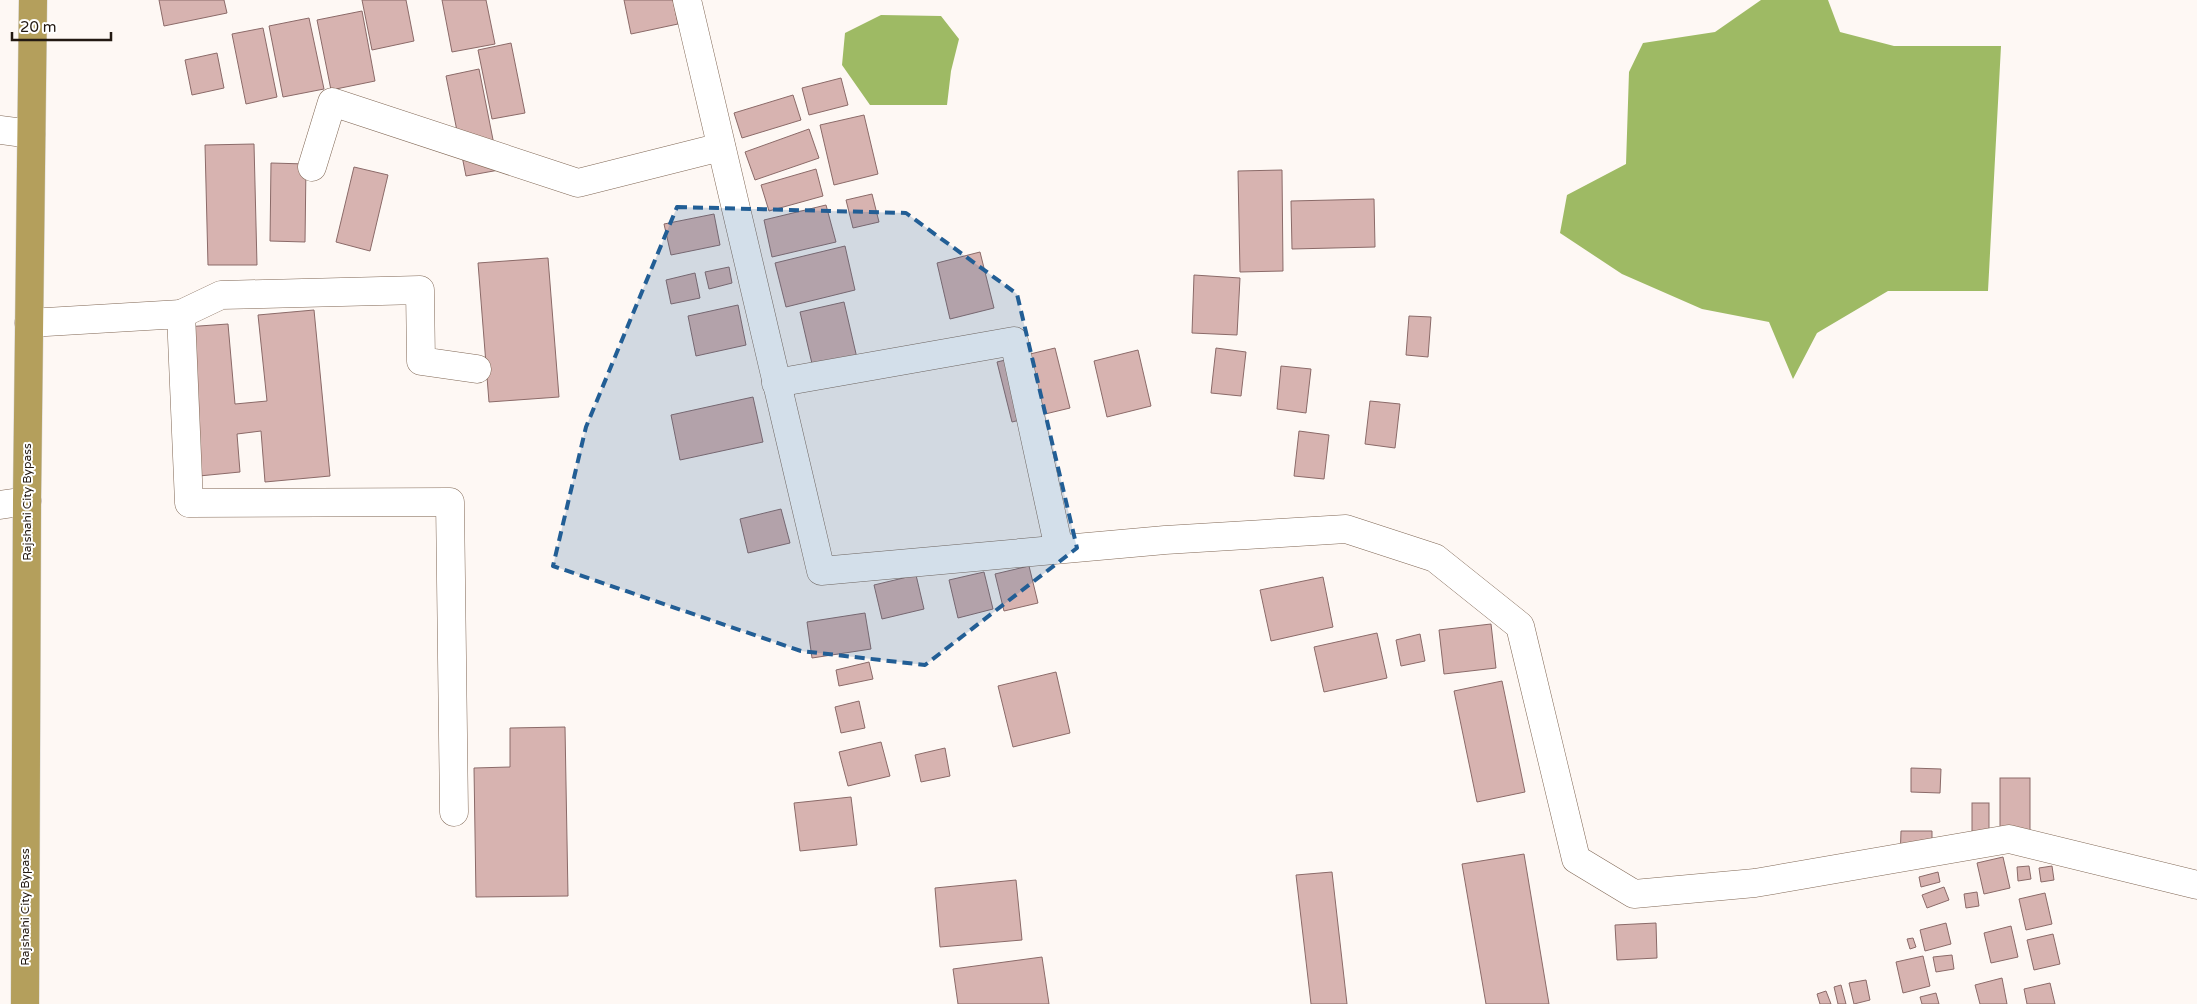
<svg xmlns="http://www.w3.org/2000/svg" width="2197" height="1004" viewBox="0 0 2197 1004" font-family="'Varela Round',sans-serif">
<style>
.water{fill:#9eba64}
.building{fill:#d7b3b0;stroke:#8b6a68}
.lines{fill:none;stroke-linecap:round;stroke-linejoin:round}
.minor-casing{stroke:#816856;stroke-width:29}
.trunk-casing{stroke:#d7d6d4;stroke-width:29}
.minor{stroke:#fff;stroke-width:28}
.trunk{stroke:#b49f5c;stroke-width:28}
.marked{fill:#225e95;fill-opacity:0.2;stroke:#225e95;stroke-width:4;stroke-dasharray:10 6;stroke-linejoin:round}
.labels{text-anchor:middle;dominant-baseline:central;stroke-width:4;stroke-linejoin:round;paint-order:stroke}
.street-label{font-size:12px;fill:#231912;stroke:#fff}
</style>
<rect width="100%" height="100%" fill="#fef8f4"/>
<!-- water -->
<g class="water">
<polygon points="1761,0 1828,0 1840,32 1894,46 2001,46 1988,291 1888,291 1817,333 1793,379 1769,322 1702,309 1622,274 1560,233 1567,195 1626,164 1629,72 1643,43 1715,32"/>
<polygon points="881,15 941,16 959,39 951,71 947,105 870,105 842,65 845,33"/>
</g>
<!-- building -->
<g class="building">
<polygon points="159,0 224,0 227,13 164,26"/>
<polygon points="362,0 406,0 414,41 372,50"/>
<polygon points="442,0 486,0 495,44 452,52"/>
<polygon points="624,0 673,0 678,24 631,34"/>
<polygon points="362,11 375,81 331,90 317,20"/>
<polygon points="309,18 324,89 283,97 269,26"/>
<polygon points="263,28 277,97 246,104 232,34"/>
<polygon points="511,43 525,113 492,119 478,50"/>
<polygon points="217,53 224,88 192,95 185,60"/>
<polygon points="479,69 499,170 466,176 446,76"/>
<polygon points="841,78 848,105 809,115 802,88"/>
<polygon points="793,95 801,120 742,138 734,113"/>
<polygon points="864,115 878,174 834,185 820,125"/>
<polygon points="809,129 819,158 755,180 745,152"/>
<polygon points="254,144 257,265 208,265 205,145"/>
<polygon points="271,163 306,164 305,242 270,241"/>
<polygon points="354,167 388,175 370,251 336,242"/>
<polygon points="816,169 823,196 769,211 761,185"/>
<polygon points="1282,170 1283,271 1240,272 1238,171"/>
<polygon points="872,194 879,222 853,228 846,200"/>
<polygon points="1374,199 1375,247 1292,249 1291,201"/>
<polygon points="826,205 836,242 772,257 764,220"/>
<polygon points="714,214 720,245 671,255 664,224"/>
<polygon points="845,246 855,290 786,307 775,263"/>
<polygon points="980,252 994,308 950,319 937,263"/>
<polygon points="548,258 559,397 489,402 478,263"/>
<polygon points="729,267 732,283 709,289 705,272"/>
<polygon points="695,273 700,298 671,304 666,280"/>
<polygon points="1194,275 1240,278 1237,335 1192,333"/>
<polygon points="844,302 857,358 813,368 800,312"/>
<polygon points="738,305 746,345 696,356 688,316"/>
<polygon points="314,310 330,476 265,482 261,431 237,434 240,472 199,476 185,327 228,324 235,404 267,401 258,315"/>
<polygon points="1409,316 1431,317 1428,357 1406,355"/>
<polygon points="1055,348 1070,408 1012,422 997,362"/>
<polygon points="1216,348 1246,352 1241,396 1211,393"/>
<polygon points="1138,350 1151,406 1107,417 1094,361"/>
<polygon points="1281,366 1311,369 1306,413 1277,409"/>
<polygon points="753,397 763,442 680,460 671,415"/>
<polygon points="1370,401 1400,404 1395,448 1365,444"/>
<polygon points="1299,431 1329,435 1324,479 1294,476"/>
<polygon points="781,509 790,543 748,553 740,519"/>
<polygon points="1029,566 1038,603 1004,611 995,574"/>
<polygon points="984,572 993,609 958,618 949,580"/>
<polygon points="916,575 924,609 882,619 874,585"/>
<polygon points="1323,577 1333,627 1271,641 1260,590"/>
<polygon points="865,613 871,649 812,658 807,622"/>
<polygon points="1491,624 1496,668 1444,674 1439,630"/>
<polygon points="1377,633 1387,678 1324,692 1314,647"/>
<polygon points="1420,634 1425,661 1401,666 1396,640"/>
<polygon points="869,662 873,679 839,686 836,670"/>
<polygon points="1056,672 1070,733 1013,747 998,686"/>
<polygon points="1502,681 1525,792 1477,802 1454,691"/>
<polygon points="859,701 865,728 841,733 835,707"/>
<polygon points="565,727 568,896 476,897 474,768 510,767 510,728"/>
<polygon points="881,742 890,776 848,786 839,752"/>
<polygon points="945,748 950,776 921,782 915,755"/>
<polygon points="1911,768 1941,769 1940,793 1911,792"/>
<rect x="2000" y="778" width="30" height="66"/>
<polygon points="851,797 857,845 800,851 794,803"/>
<rect x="1972" y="803" width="17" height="35"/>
<polygon points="1901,831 1932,831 1932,861 1900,861"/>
<polygon points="1524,854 1549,1004 1486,1004 1462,864"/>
<polygon points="2003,857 2010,888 1984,894 1977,863"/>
<polygon points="2029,866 2031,879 2018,881 2017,867"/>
<polygon points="2052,866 2054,880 2041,882 2039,868"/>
<polygon points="1332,872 1347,1004 1311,1004 1296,875"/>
<polygon points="1938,872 1940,882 1921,887 1919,877"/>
<polygon points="1016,880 1022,940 940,947 935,888"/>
<polygon points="1944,887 1949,900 1927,908 1922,895"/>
<polygon points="1977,892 1979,906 1966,908 1964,894"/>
<polygon points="2045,893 2052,924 2026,930 2019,899"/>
<polygon points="1656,923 1657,958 1617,960 1615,925"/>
<polygon points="1946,923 1951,944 1925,951 1920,930"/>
<polygon points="2011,926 2018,957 1991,963 1984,933"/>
<polygon points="2053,934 2060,964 2034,970 2027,940"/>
<polygon points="1913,938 1916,947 1910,949 1907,939"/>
<polygon points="1952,955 1954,969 1936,972 1933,957"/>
<polygon points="1923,956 1930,986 1903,993 1896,962"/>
<polygon points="1042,957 1049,1004 958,1004 953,969"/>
<polygon points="2002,978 2007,1004 1980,1004 1975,985"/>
<polygon points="1866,980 1870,1000 1854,1004 1849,983"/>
<polygon points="2050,983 2055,1004 2027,1004 2024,989"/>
<polygon points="1841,985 1846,1004 1838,1004 1834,987"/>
<polygon points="1826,991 1831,1004 1820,1004 1817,994"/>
<polygon points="1936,993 1939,1004 1922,1004 1920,997"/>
</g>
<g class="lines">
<defs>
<g id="minor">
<polyline points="687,0 821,571 1165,540 1346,529 1435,558 1520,626 1576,859 1634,894 1755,883 2009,839 2197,885"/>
<polyline points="0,130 31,134"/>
<polyline points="312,167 332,102 578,183 721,147"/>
<polyline points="181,314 221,295 420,290 421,361 477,369"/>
<polyline points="29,323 181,314 189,503 450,502 454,812"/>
<polyline points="776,383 1014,341 1059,549"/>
<polyline points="0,505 27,501"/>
</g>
<polyline id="trunk" points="25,1004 27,501 33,0"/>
</defs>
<!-- minor casing -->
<use href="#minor" class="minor-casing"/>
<!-- trunk casing -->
<use href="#trunk" class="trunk-casing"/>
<!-- minor -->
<use href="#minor" class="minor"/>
<!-- trunk -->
<use href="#trunk" class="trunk"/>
</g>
<!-- marked area -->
<path class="marked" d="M677 207 906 213 1017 294 1077 548 925 665 801 651 553 566 586 427Z"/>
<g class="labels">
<!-- street labels -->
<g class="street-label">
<text transform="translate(27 502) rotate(-90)">Rajshahi City Bypass</text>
<text transform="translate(25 907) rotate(-90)">Rajshahi City Bypass</text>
</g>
</g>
<!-- scale -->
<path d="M12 32v8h99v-8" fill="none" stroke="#231912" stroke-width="2.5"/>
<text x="20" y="32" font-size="15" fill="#231912" stroke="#ffffff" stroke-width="4" paint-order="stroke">20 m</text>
</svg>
